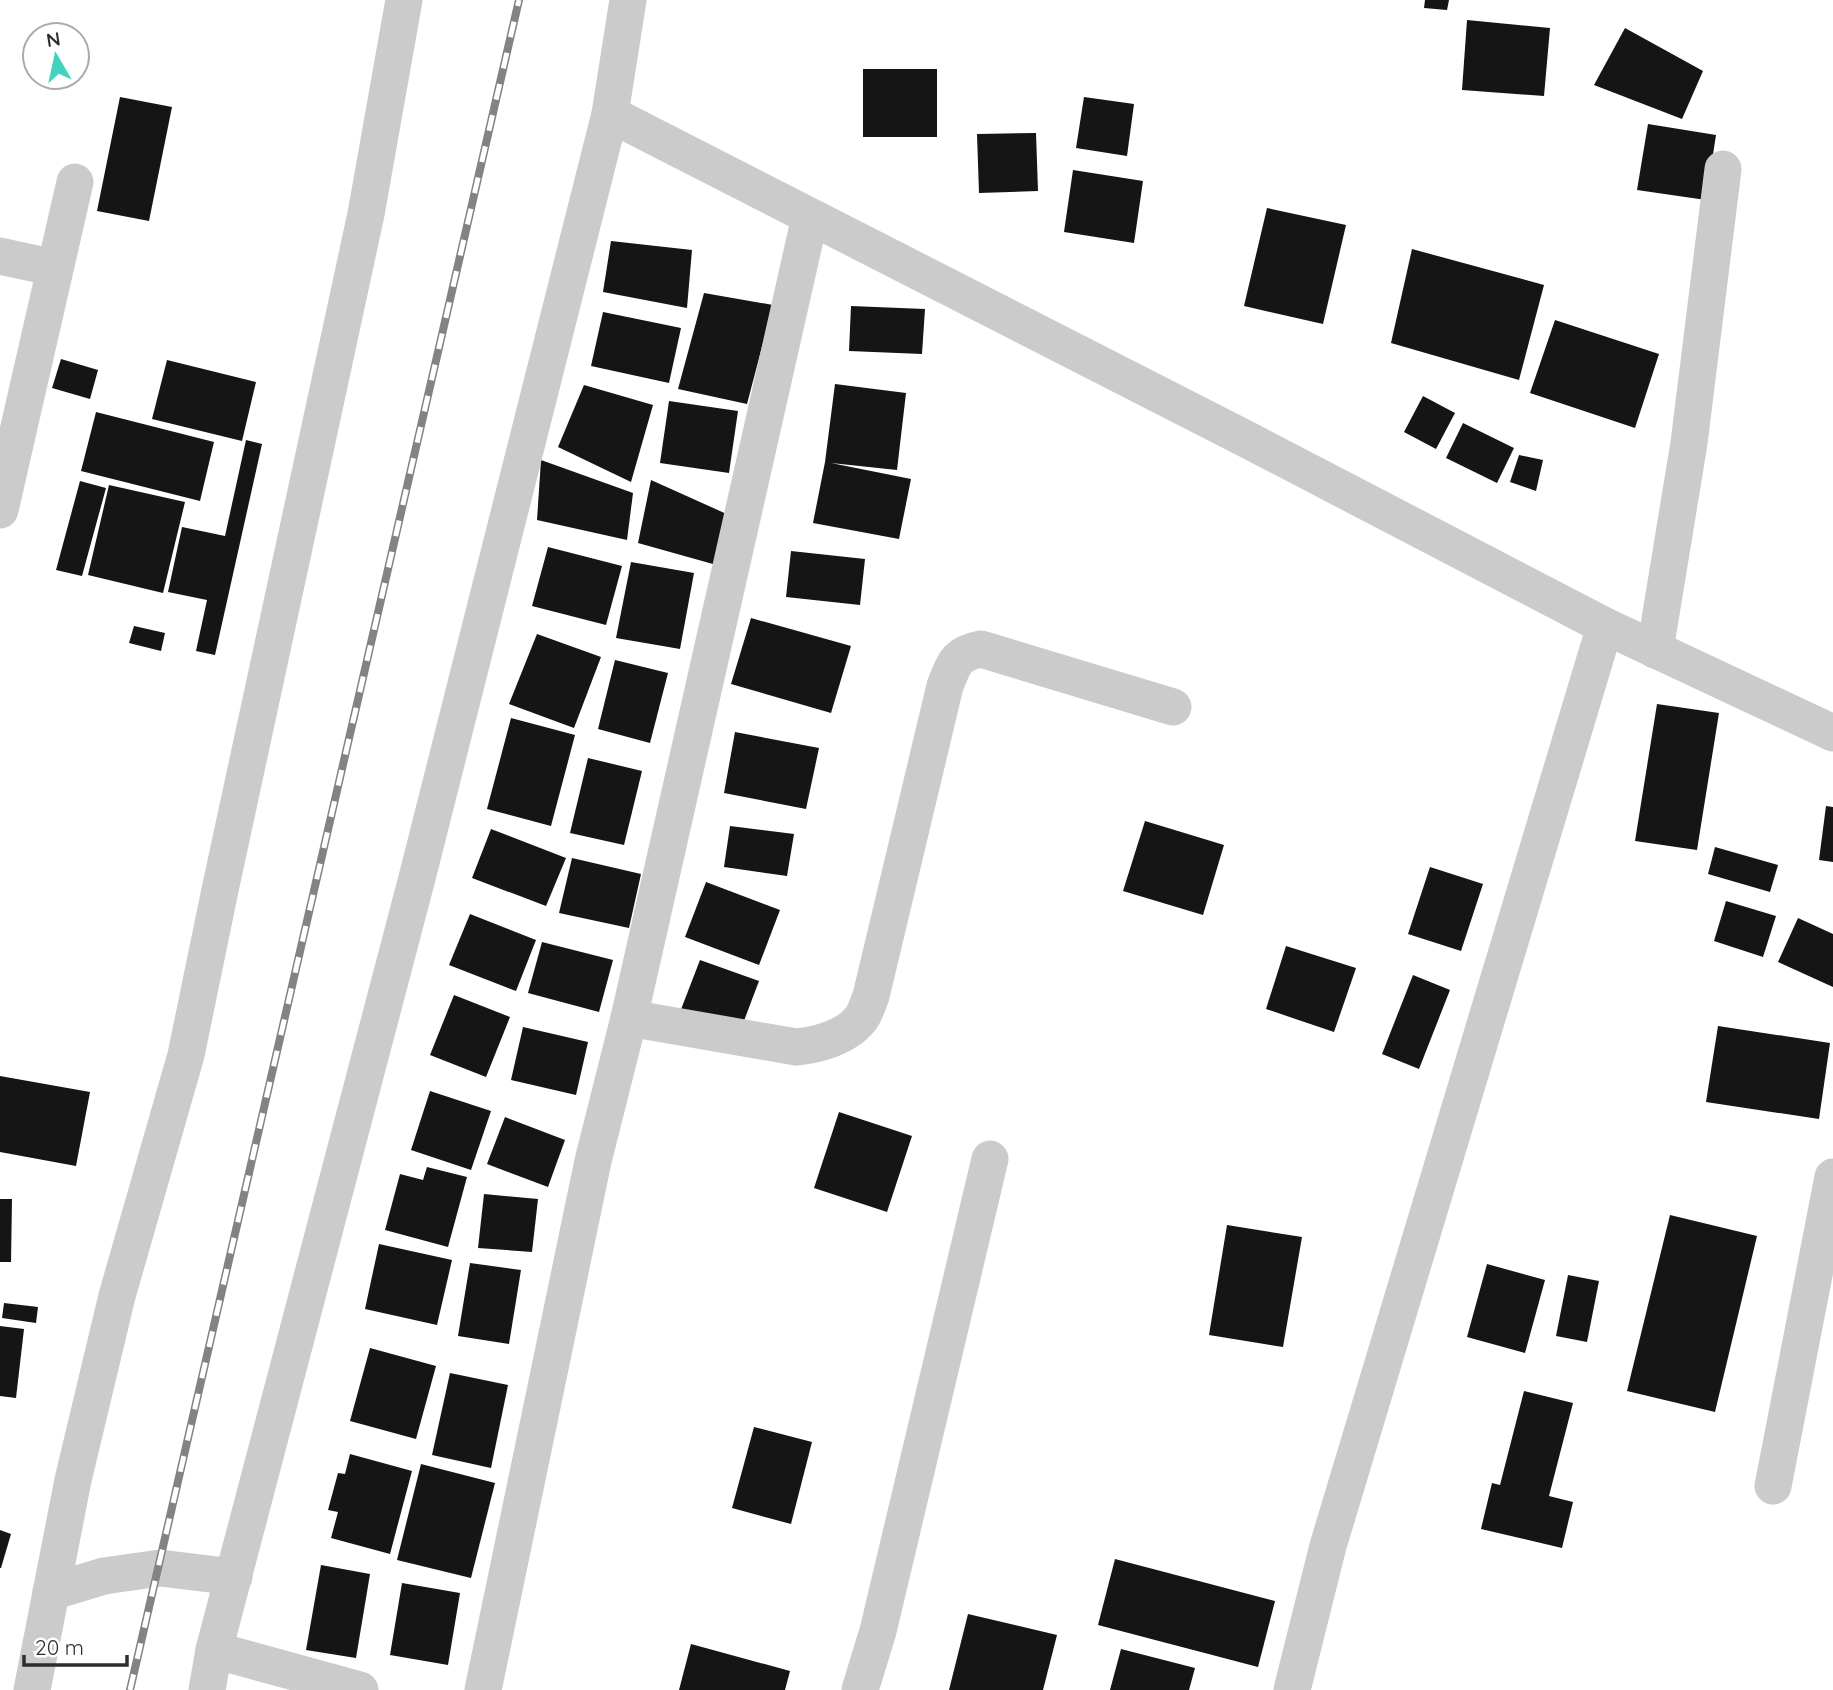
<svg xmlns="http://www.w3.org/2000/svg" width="1833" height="1690" viewBox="0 0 1833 1690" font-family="Quicksand,sans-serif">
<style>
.building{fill:#151515}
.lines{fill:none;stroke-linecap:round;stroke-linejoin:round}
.minor{stroke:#cbcbcb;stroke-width:37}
.rail-casing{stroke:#838383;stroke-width:8}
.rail{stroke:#fff;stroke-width:5;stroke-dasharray:16;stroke-linecap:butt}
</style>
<rect width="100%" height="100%" fill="#fff"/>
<!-- building -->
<g class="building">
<polygon points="1425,0 1449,0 1447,10 1424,8"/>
<polygon points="1467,20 1550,28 1544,96 1462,90"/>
<polygon points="1625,28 1703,71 1682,119 1594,85"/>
<rect x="863" y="69" width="74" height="68"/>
<polygon points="120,97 172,107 149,221 97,211"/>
<polygon points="1084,97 1134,104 1127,156 1076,148"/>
<polygon points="1648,124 1716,135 1706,200 1637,190"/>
<polygon points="1036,133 1038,191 979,193 977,134"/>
<polygon points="1073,170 1143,181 1134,243 1064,232"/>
<polygon points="1267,208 1346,225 1323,324 1244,306"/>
<polygon points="611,241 692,250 687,308 603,292"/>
<polygon points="1412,249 1544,285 1519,380 1391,343"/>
<polygon points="704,293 773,305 747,404 678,389"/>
<polygon points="851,306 925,309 922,354 849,351"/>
<polygon points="603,312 681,328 669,383 591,366"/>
<polygon points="1555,320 1659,354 1635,428 1530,393"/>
<polygon points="61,359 98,370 90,399 52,388"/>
<polygon points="167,360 256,382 242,441 152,419"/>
<polygon points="835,384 906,393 897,470 831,463 911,479 899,539 813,523 825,462"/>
<polygon points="584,385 653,405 631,482 558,447"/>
<polygon points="1423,396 1455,413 1436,449 1404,432"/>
<polygon points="669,401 738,411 729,473 660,463"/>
<polygon points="96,412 214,442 200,501 81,471"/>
<polygon points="1463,423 1514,448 1497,483 1446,458"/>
<polygon points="246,440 262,444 215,655 196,651 207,600 168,592 182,527 225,536"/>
<polygon points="1519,455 1543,460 1536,491 1510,482"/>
<polygon points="541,460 633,493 627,540 537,520"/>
<polygon points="651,480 740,520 720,566 638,543"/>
<polygon points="80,481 106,488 82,576 56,570"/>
<polygon points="109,485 185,502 163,593 88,575"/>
<polygon points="548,547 622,566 606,625 532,606"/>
<polygon points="791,551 865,559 860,605 786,597"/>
<polygon points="631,562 694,573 680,649 616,638"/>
<polygon points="751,618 851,646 831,713 731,684"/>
<polygon points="134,626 165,633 161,651 129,643"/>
<polygon points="537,634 601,657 574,728 509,704"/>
<polygon points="615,660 668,673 650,743 598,729"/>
<polygon points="1657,704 1719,713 1697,850 1635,841"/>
<polygon points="511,718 575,735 551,826 487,809"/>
<polygon points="735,732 819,748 806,809 724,793"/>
<polygon points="588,758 642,771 624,845 570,833"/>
<polygon points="1826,806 1833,807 1833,862 1819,860"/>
<polygon points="1145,821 1224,845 1203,915 1123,891"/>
<polygon points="730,826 794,834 787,876 724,867"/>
<polygon points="491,829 566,858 546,906 472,878"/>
<polygon points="1715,847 1778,865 1770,892 1708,874"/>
<polygon points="572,858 641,874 629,928 559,913"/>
<polygon points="1430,867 1483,884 1461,951 1408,934"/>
<polygon points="706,882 780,910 759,965 685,937"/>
<polygon points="1726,901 1776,916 1763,957 1714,941"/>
<polygon points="470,914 536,940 516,991 449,965"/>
<polygon points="1798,918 1833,934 1833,987 1778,962"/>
<polygon points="542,942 613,960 599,1012 528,993"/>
<polygon points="1286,946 1356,968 1334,1032 1266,1009"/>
<polygon points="700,960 759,981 739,1034 680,1012"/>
<polygon points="1413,975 1450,990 1419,1069 1382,1054"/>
<polygon points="454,995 510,1017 486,1077 430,1055"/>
<polygon points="1718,1026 1830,1043 1819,1119 1706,1102"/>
<polygon points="523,1027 588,1042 576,1095 511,1080"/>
<polygon points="0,1076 90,1092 76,1166 0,1152"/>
<polygon points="430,1091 491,1111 471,1170 411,1150"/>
<polygon points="839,1112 912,1136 887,1212 814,1188"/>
<polygon points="505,1117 565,1140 548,1187 487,1164"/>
<polygon points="427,1167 467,1177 448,1247 385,1230 400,1174 423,1180"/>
<polygon points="484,1194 538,1199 532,1252 478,1248"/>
<polygon points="0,1199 12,1199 11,1262 0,1262"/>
<polygon points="1670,1215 1757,1236 1715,1412 1627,1391"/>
<polygon points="1227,1225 1302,1237 1283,1347 1209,1335"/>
<polygon points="379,1244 452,1260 437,1325 365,1309"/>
<polygon points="470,1263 521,1270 509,1344 458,1336"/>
<polygon points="1487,1264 1545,1280 1525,1353 1467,1337"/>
<polygon points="1568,1275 1599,1281 1587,1342 1556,1336"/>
<polygon points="4,1303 38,1307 36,1323 2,1318"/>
<polygon points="0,1326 24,1329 16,1398 0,1396"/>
<polygon points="370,1348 436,1366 416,1439 350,1421"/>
<polygon points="450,1373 508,1385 491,1468 432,1455"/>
<polygon points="1524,1391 1573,1403 1549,1496 1573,1502 1562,1548 1481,1529 1492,1483 1500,1485"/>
<polygon points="754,1427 812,1442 791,1524 732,1508"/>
<polygon points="350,1454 412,1471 390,1554 331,1538 338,1512 328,1510 338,1473 345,1474"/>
<polygon points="421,1464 495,1483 471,1578 397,1560"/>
<polygon points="0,1530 11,1534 1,1568 0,1568"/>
<polygon points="1115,1559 1275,1601 1258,1667 1098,1625"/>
<polygon points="321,1565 370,1574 356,1658 306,1650"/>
<polygon points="402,1583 460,1593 448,1665 390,1655"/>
<polygon points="968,1614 1057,1635 1043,1690 949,1690"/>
<polygon points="691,1644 790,1671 785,1690 679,1690"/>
<polygon points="1121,1649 1195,1668 1189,1690 1110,1690"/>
</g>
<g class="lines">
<!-- minor -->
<g class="minor">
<polyline points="610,114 1246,439 1605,626 1833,733"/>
<polyline points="0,256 55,268"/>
<polyline points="0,510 75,182"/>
<polyline points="1655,650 1689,443 1723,169"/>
<path d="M629 1018 796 1047C818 1045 848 1037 862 1017 866 1011 868 1003 871 996L945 686C954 664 955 654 981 649L1173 707"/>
<polyline points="1773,1486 1833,1177"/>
<polyline points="51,1592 104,1576 160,1568 234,1577"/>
<polyline points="214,1650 360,1690"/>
<polyline points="32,1690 73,1480 117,1296 186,1055 220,890 366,214 404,0"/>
<polyline points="207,1690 214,1650 417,878 610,114 628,0"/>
<polyline points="483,1690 593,1161 629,1018 810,217"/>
<polyline points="860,1690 878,1631 990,1159"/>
<polyline points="1292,1690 1328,1546 1605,626"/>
</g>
<defs>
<polyline id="rail" points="130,1690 519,0"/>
</defs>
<!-- rail casing -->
<use href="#rail" class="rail-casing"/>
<!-- rail -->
<use href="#rail" class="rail"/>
</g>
<!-- north arrow -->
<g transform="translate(56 56) rotate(351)"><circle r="33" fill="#ffffff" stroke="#ababab" stroke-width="2"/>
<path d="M0-5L12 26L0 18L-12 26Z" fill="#43d2be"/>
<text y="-10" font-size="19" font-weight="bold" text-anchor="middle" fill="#2e2e2e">N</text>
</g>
<!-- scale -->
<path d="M24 1655v10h103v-10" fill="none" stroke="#2e2e2e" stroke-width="3.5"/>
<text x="35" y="1655" font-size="21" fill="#2e2e2e" stroke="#ffffff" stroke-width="5" paint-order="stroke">20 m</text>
</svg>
